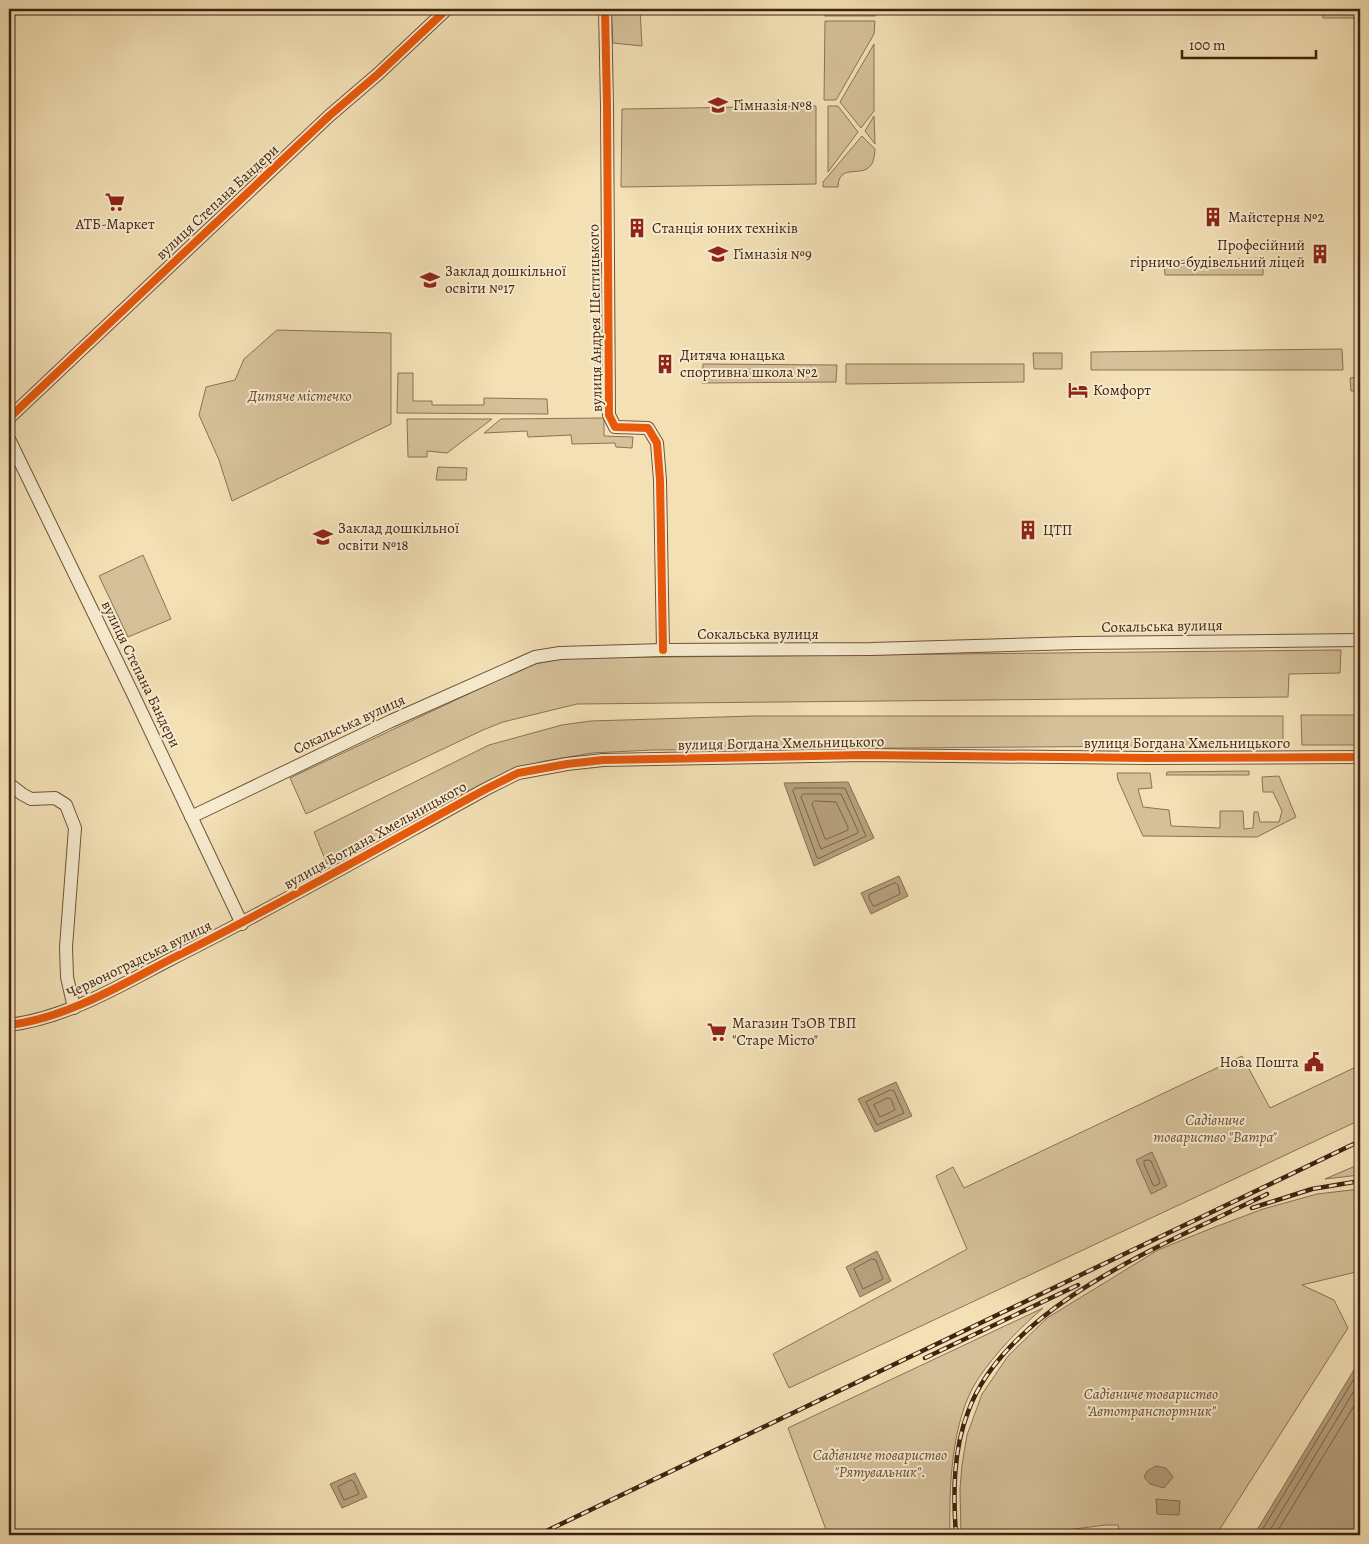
<svg xmlns="http://www.w3.org/2000/svg" width="1369" height="1544" viewBox="0 0 1369 1544" font-family="Alegreya,serif">
<style>
.green{fill:#d5c099;stroke:#8b7254}
.water{fill:#b6a07d;stroke:#876e51}
.lines{fill:none;stroke-linecap:round;stroke-linejoin:round}
.shore{stroke:#7c6246;stroke-width:1}
.minor-casing{stroke:#6e5239;stroke-width:14}
.minor{stroke:#f7ebcf;stroke-width:12}
.rail-casing{stroke:#412310;stroke-width:4.5}
.rail{stroke:#f7ebcf;stroke-width:2.5;stroke-dasharray:8;stroke-linecap:butt}
.cycleway-casing{stroke:#f7ebcf;stroke-width:11}
.cycleway{stroke:#e8590c;stroke-width:8}
.labels{text-anchor:middle;dominant-baseline:central;stroke-width:4;stroke-linejoin:round;paint-order:stroke}
.poi-label{font-size:15px;fill:#412310;stroke:#f7ebcf;text-anchor:start}
.street-label{font-size:15px;fill:#412310;stroke:#f7ebcf}
.park-label{font-size:15px;font-style:italic;fill:#664a32;stroke:#f7ebcf}
</style>
<rect width="100%" height="100%" fill="#f3e0b5"/>
<filter id="stains"><feTurbulence type="fractalNoise" baseFrequency=".004" numOctaves="4"/><feColorMatrix values="0 0 0 0 .2 0 0 0 0 .09 0 0 0 0 .02 0 0 0 .5 -.17"/></filter>
<radialGradient id="worn" r=".72"><stop offset=".6" stop-color="#630" stop-opacity="0"/><stop offset="1" stop-color="#630" stop-opacity=".3"/></radialGradient>
<!-- green -->
<g class="green">
<polygon points="611,9 640,9 642,46 613,43"/>
<rect x="825" y="9" width="50" height="7"/>
<polygon points="1323,9 1350,9 1358,18 1323,18"/>
<polygon points="825,21 875,21 874,34 836,100 824,100"/>
<polygon points="874,44 874,111 861,128 840,102"/>
<polygon points="816,106 816,184 621,187 622,109"/>
<polygon points="828,106 838,106 858,132 828,172"/>
<polygon points="874,116 875,144 865,131"/>
<path d="M862 136 875 149C874 189 839 156 838 187H823V182Z"/>
<polygon points="1263,258 1263,275 1165,275 1164,261"/>
<polygon points="277,330 391,333 391,424 232,501 219,460 199,415 206,387 235,380 244,359"/>
<polygon points="1342,349 1343,370 1091,370 1091,352"/>
<polygon points="1033,353 1062,353 1062,369 1034,369"/>
<polygon points="703,364 837,365 836,382 702,383"/>
<polygon points="846,364 1024,364 1024,382 846,384"/>
<polygon points="398,373 413,373 413,401 432,401 432,405 484,405 484,398 547,399 548,414 397,413"/>
<polygon points="1360,377 1360,391 1351,391 1350,378"/>
<polygon points="604,418 604,436 633,437 632,448 616,447 615,443 572,444 571,435 528,437 527,431 484,433 501,419"/>
<polygon points="407,419 492,419 447,453 427,451 427,457 408,457"/>
<polygon points="438,467 467,468 466,480 436,480"/>
<polygon points="143,555 171,619 128,637 99,576"/>
<polygon points="1341,650 1340,673 1289,674 1288,697 577,704 503,722 483,730 306,814 290,778 530,665 565,658"/>
<polygon points="1301,715 1360,715 1360,745 1302,745"/>
<polygon points="753,716 1283,716 1283,745 652,750 592,753 545,761 508,771 327,864 314,832 489,745 562,725 591,721"/>
<polygon points="1249,771 1249,775 1166,775 1167,772"/>
<polygon points="1117,773 1150,773 1152,788 1138,789 1143,807 1169,810 1171,826 1220,828 1220,811 1243,811 1244,829 1253,828 1254,812 1258,812 1260,822 1279,822 1282,811 1273,792 1263,792 1262,777 1279,776 1296,817 1257,837 1143,836 1118,780"/>
<polygon points="1242,1056 1270,1108 1360,1065 1360,1120 789,1388 773,1354 967,1249 936,1176 953,1167 964,1188"/>
<polygon points="1360,1164 1360,1175 1325,1179"/>
<polygon points="1360,1189 1360,1271 1302,1285 1334,1300 1348,1328 1216,1535 1120,1535 1118,1525 1106,1525 1026,1535 961,1535 960,1489 962,1465 967,1435 982,1394 1008,1356 1047,1318 1158,1250 1207,1230 1263,1209 1317,1194"/>
<path d="M1043 1308C1019 1329 996 1352 978 1379 951 1420 949 1488 950 1535H828L788 1428Z"/>
</g>
<!-- water -->
<g class="water">
<polygon points="848,782 874,838 814,866 784,783"/>
<polygon points="899,876 908,896 871,914 861,893"/>
<polygon points="896,1082 912,1116 875,1132 858,1099"/>
<polygon points="1152,1152 1167,1186 1151,1194 1136,1160"/>
<polygon points="877,1251 891,1281 860,1297 846,1267"/>
<polygon points="1360,1360 1360,1535 1254,1535"/>
<polygon points="1156,1466 1166,1468 1173,1477 1164,1488 1150,1484 1144,1477 1147,1471"/>
<polygon points="355,1473 367,1497 342,1508 330,1484"/>
<polygon points="1156,1499 1180,1501 1179,1515 1157,1514"/>
</g>
<g class="lines">
<!-- shore -->
<g class="shore">
<polygon points="795,788 845,788 866,836 820,858 817,858 793,791"/>
<polygon points="804,794 841,794 858,831 858,833 821,849 801,797"/>
<polygon points="815,801 836,802 848,827 848,830 827,839 825,839 812,804"/>
<polygon points="895,883 898,885 900,894 875,906 873,906 869,898 869,895"/>
<polygon points="891,1090 894,1091 904,1113 877,1125 866,1102"/>
<polygon points="888,1098 891,1099 895,1110 880,1117 874,1105"/>
<polygon points="1148,1160 1151,1161 1160,1182 1159,1184 1155,1186 1153,1185 1144,1164 1144,1161"/>
<polygon points="872,1259 876,1260 883,1279 863,1289 854,1269"/>
<polygon points="351,1480 354,1482 359,1494 344,1500 338,1487"/>
<polyline points="1259,1535 1360,1369"/>
<polyline points="1267,1535 1360,1381"/>
<polyline points="1275,1535 1360,1396"/>
</g>
<defs>
<g id="minor">
<polyline points="605,9 607,105 609,415 615,427 648,428 657,443 660,480 663,650"/>
<polyline points="9,418 329,116 378,74 447,9"/>
<polyline points="9,439 132,692 242,924"/>
<polyline points="9,784 22,794 31,799 55,798 66,805 75,828 66,947 67,977 74,1008"/>
<polyline points="191,817 391,721 535,657 560,653 663,650 871,649 1077,643 1360,640"/>
<path d="M9 1025C67 1018 121 985 173 958 279 905 382 846 486 789L518 773 567 764 603 760 863 755 1148 758 1360 757"/>
</g>
</defs>
<!-- minor casing -->
<use href="#minor" class="minor-casing"/>
<!-- minor -->
<use href="#minor" class="minor"/>
<defs>
<g id="rail">
<polyline points="1252,1208 1312,1189 1360,1181"/>
<polyline points="925,1358 1078,1285"/>
<polyline points="538,1535 1360,1141"/>
<path d="M956 1535C953 1494 953 1451 968 1412 1007 1304 1171 1242 1267 1194"/>
</g>
</defs>
<!-- rail casing -->
<use href="#rail" class="rail-casing"/>
<!-- rail -->
<use href="#rail" class="rail"/>
<defs>
<g id="cycleway">
<polyline points="605,9 607,105 609,415 615,427 648,428 657,443 660,480 663,650"/>
<polyline points="9,418 329,116 378,74 447,9"/>
<path d="M9 1025C67 1018 121 985 173 958 279 905 382 846 486 789L518 773 567 764 603 760 863 755 1148 758 1360 757"/>
</g>
</defs>
<!-- cycleway casing -->
<use href="#cycleway" class="cycleway-casing"/>
<!-- cycleway -->
<use href="#cycleway" class="cycleway"/>
</g>
<!-- icons -->
<defs>
<symbol id="school-bare" viewBox="-9 -9 18 18"><path d="M0-5L7-2L0 1L-7-2ZM-4 1L0 2.5L4 1V4Q0 6-4 4Z" fill="#8f2418" stroke="#f7ebcf" stroke-width="2.5" paint-order="stroke"/></symbol>
<symbol id="supermarket-bare" viewBox="-9 -9 18 18"><path d="M-6-5.5h2.5l.6 2H6L4.5 2H-2.5L-4.4-4H-6ZM-1.5 3.2a1.3 1.3 0 1 0 .1 0ZM3 3.2a1.3 1.3 0 1 0 .1 0Z" fill="#8f2418" stroke="#f7ebcf" stroke-width="2.5" paint-order="stroke"/></symbol>
<symbol id="building-bare" viewBox="-9 -9 18 18"><path d="M-4-6H4V6H1V3H-1V6H-4ZM-2.5-4.3h1.7v1.8h-1.7ZM.8-4.3h1.7v1.8H.8ZM-2.5-1h1.7V.8h-1.7ZM.8-1h1.7V.8H.8Z" fill="#8f2418" stroke="#f7ebcf" stroke-width="2.5" paint-order="stroke"/></symbol>
<symbol id="hotel-bare" viewBox="-9 -9 18 18"><path d="M-6-4.5h1.5V1H6V5H4.5V3h-9V5H-6ZM-4 0a1.8 1.8 0 1 1 3.6 0ZM.5 0V-2.5h3Q6-2.5 6 0Z" fill="#8f2418" stroke="#f7ebcf" stroke-width="2.5" paint-order="stroke"/></symbol>
<symbol id="civic-bare" viewBox="-9 -9 18 18"><path d="M-.6-6.5H3V-4.5H.6V-3L4-1V1h2V6H-6V1h2V-1L-.6-3ZM-1.2 2.5V6h2.4V2.5Z" fill="#8f2418" stroke="#f7ebcf" stroke-width="2.5" paint-order="stroke"/></symbol>
</defs>
<g fill-rule="evenodd">
<use href="#school-bare" x="704" y="91" width="28" height="28"/>
<use href="#supermarket-bare" x="101" y="188" width="28" height="28"/>
<use href="#building-bare" x="1199" y="203" width="28" height="28"/>
<use href="#building-bare" x="623" y="214" width="28" height="28"/>
<use href="#school-bare" x="704" y="240" width="28" height="28"/>
<use href="#building-bare" x="1306" y="240" width="28" height="28"/>
<use href="#school-bare" x="416" y="266" width="28" height="28"/>
<use href="#building-bare" x="651" y="350" width="28" height="28"/>
<use href="#hotel-bare" x="1064" y="376" width="28" height="28"/>
<use href="#building-bare" x="1014" y="516" width="28" height="28"/>
<use href="#school-bare" x="309" y="523" width="28" height="28"/>
<use href="#supermarket-bare" x="703" y="1018" width="28" height="28"/>
<use href="#civic-bare" x="1300" y="1048" width="28" height="28"/>
</g>
<g class="labels">
<!-- poi labels -->
<g class="poi-label">
<text x="733" y="105">Гімназія №8</text>
<text x="1228" y="217">Майстерня №2</text>
<text x="115" y="224" text-anchor="middle">АТБ-Маркет</text>
<text x="652" y="228">Станція юних техніків</text>
<text x="1305" y="245" text-anchor="end">Професійний<tspan x="1305" dy="17">гірничо-будівельний ліцей</tspan></text>
<text x="733" y="254">Гімназія №9</text>
<text x="445" y="271">Заклад дошкільної<tspan x="445" dy="17">освіти №17</tspan></text>
<text x="680" y="355">Дитяча юнацька<tspan x="680" dy="17">спортивна школа №2</tspan></text>
<text x="1093" y="390">Комфорт</text>
<text x="338" y="528">Заклад дошкільної<tspan x="338" dy="17">освіти №18</tspan></text>
<text x="1043" y="530">ЦТП</text>
<text x="732" y="1023">Магазин ТзОВ ТВП<tspan x="732" dy="17">"Старе Місто"</tspan></text>
<text x="1299" y="1062" text-anchor="end">Нова Пошта</text>
</g>
<!-- street labels -->
<g class="street-label">
<text transform="translate(217 202) rotate(-43)">вулиця Степана Бандери</text>
<text transform="translate(595 318) rotate(-91)">вулиця Андрея Шептицького</text>
<text transform="translate(1162 626) rotate(-1)">Сокальська вулиця</text>
<text x="758" y="634">Сокальська вулиця</text>
<text transform="translate(141 674) rotate(64)">вулиця Степана Бандери</text>
<text transform="translate(349 724) rotate(-25)">Сокальська вулиця</text>
<text transform="translate(781 743) rotate(-1)">вулиця Богдана Хмельницького</text>
<text x="1187" y="743">вулиця Богдана Хмельницького</text>
<text transform="translate(375 835) rotate(-29)">вулиця Богдана Хмельницького</text>
<text transform="translate(139 959) rotate(-26)">Червоноградська вулиця</text>
</g>
<!-- park labels -->
<g class="park-label">
<text x="300" y="396">Дитяче містечко</text>
<text x="1215" y="1120">Садівниче<tspan x="1215" dy="17">товариство "Ватра"</tspan></text>
<text x="1151" y="1394">Садівниче товариство<tspan x="1151" dy="17">"Автотранспортник"</tspan></text>
<text x="880" y="1455">Садівниче товариство<tspan x="880" dy="17">"Рятувальник".</tspan></text>
</g>
</g>
<!-- margin -->
<rect width="1369" height="1544" fill="none" stroke="#f3e0b5" stroke-width="30"/>
<rect x="10" y="10" width="1349" height="1524" fill="none" stroke="#412310" stroke-width="2.5"/>
<rect x="15" y="15" width="1339" height="1514" fill="none" stroke="#412310"/>
<!-- scale -->
<path d="M1182 50v8h134v-8" fill="none" stroke="#412310" stroke-width="2.5"/>
<text x="1189" y="50" font-size="15" fill="#412310" stroke="#f7ebcf" stroke-width="4" paint-order="stroke">100 m</text>
<rect width="100%" height="100%" filter="url(#stains)"/>
<rect width="100%" height="100%" fill="url(#worn)"/>
</svg>
